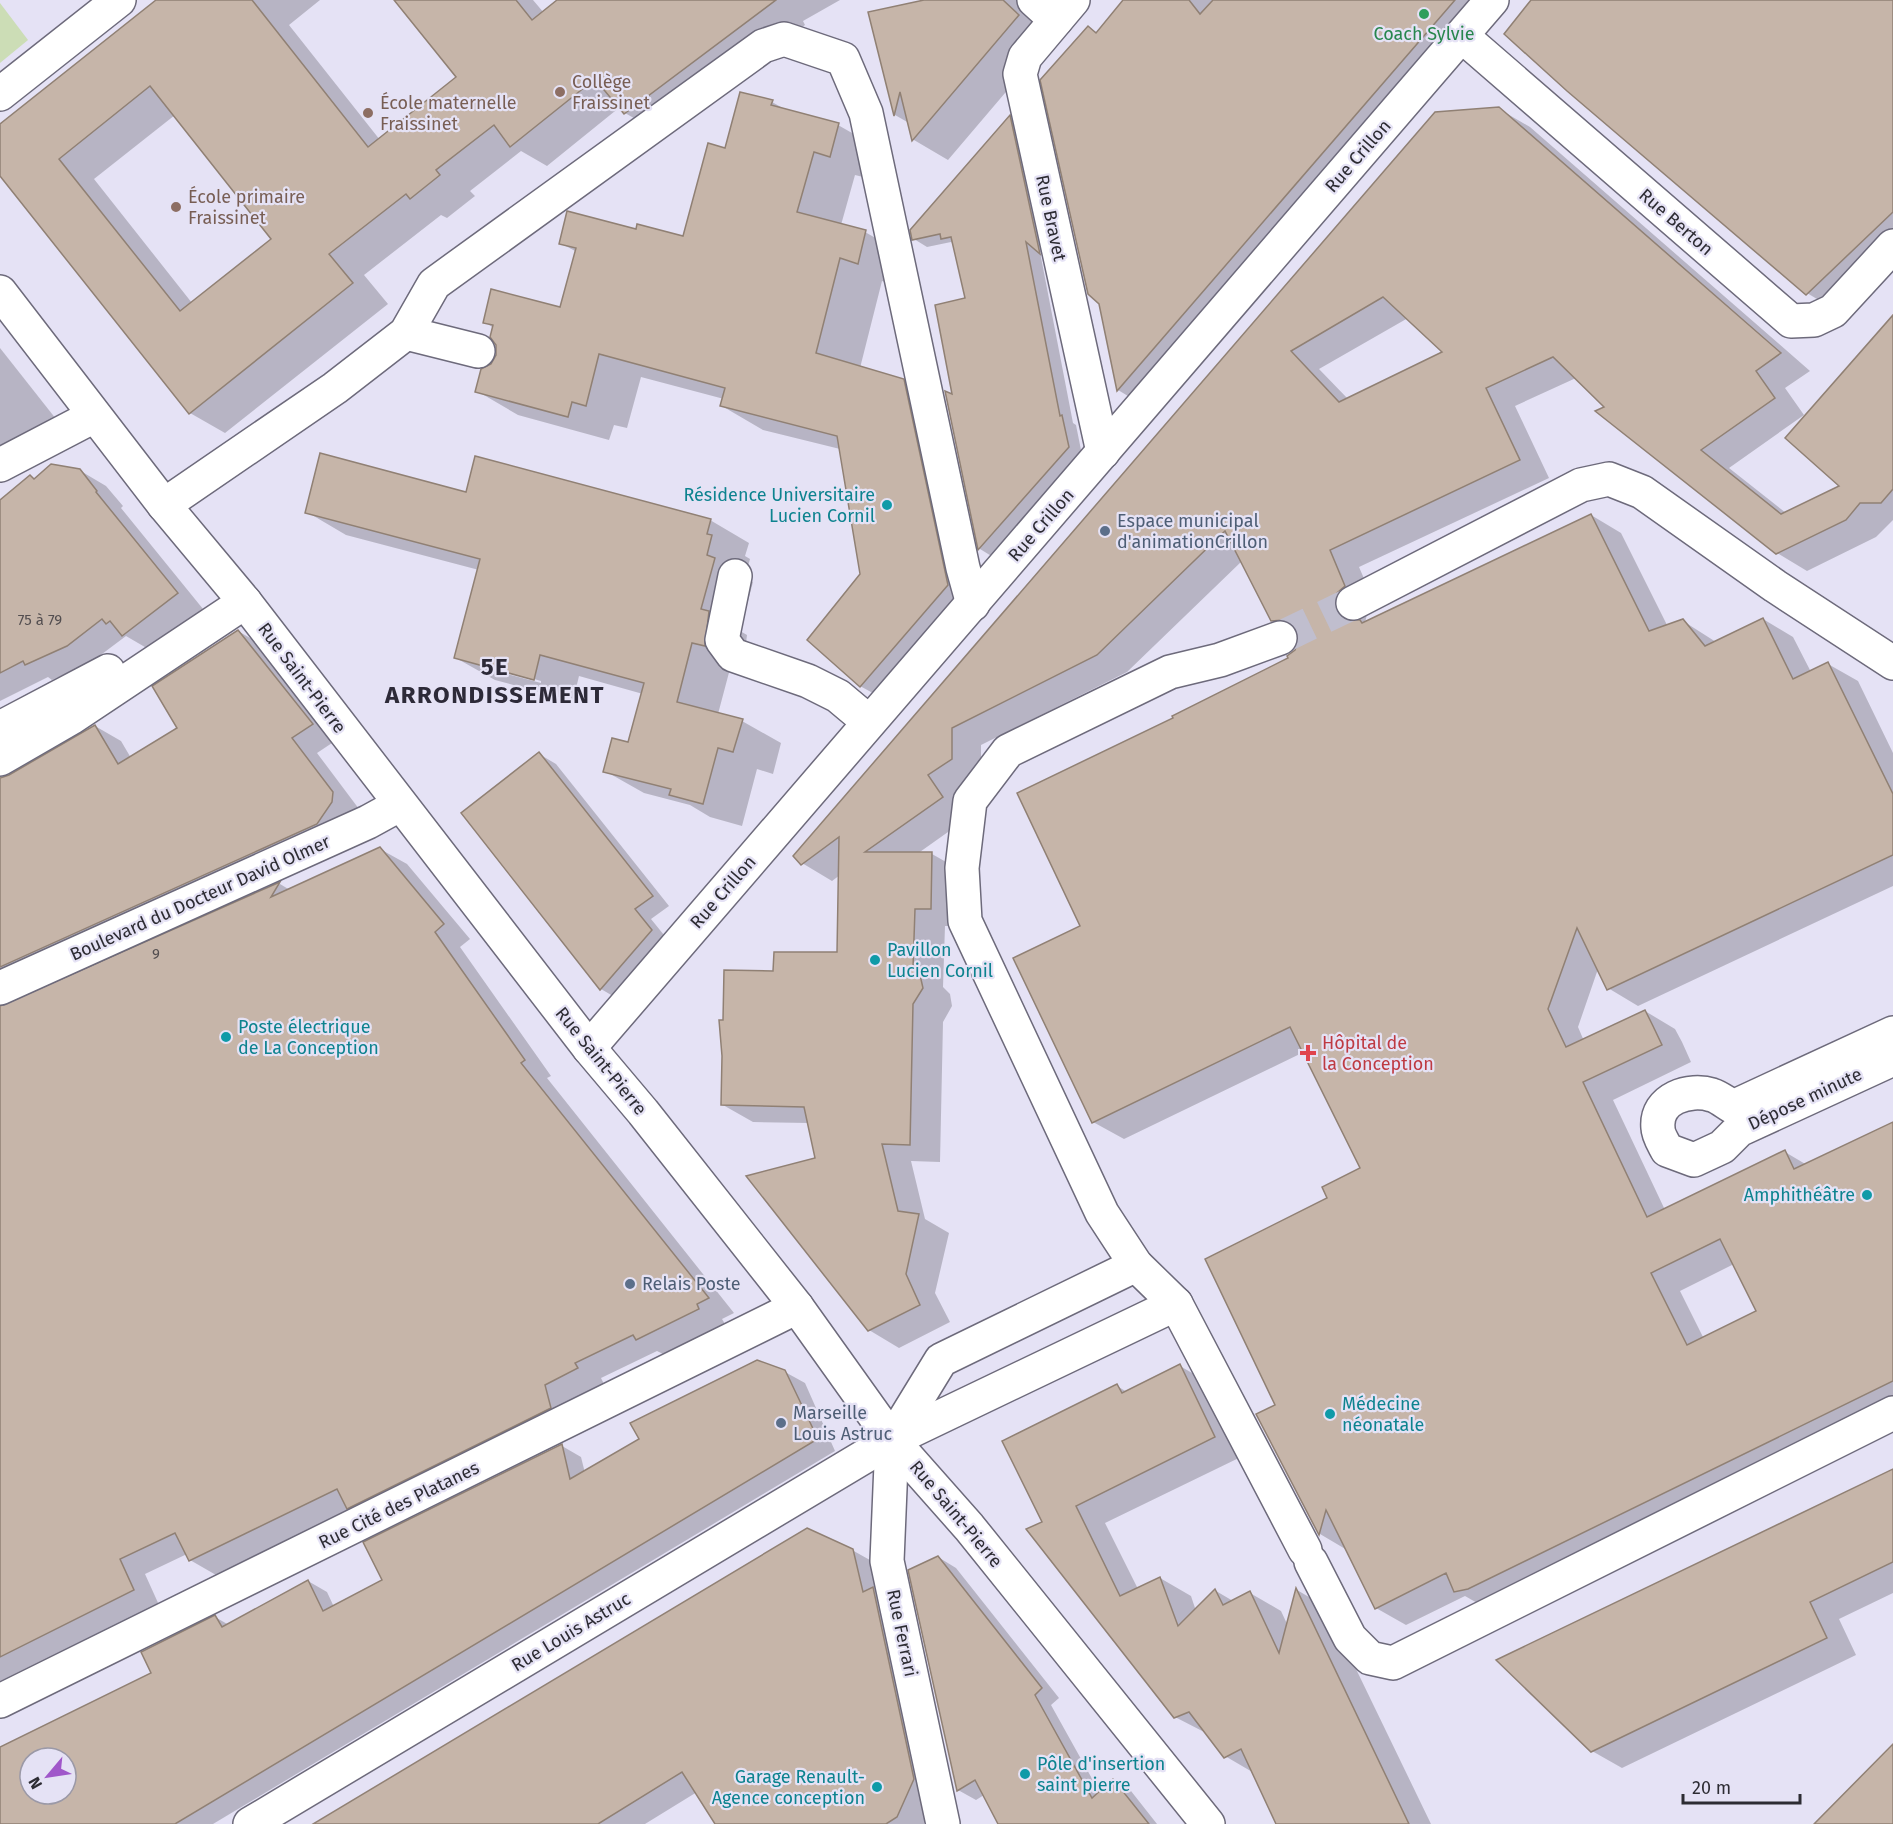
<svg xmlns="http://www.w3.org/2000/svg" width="1893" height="1824" viewBox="0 0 1893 1824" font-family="'Fira Sans',sans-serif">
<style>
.green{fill:#ccddb6}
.shadow{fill:#0003;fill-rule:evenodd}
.building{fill:#c6b5a9;stroke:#908074;stroke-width:1.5;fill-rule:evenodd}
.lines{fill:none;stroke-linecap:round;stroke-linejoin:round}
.minor-tunnel{stroke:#c0bece;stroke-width:33;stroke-dasharray:33 16;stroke-linecap:butt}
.minor-casing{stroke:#6d6a7b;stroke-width:36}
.minor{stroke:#fff;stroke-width:33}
.leisure-dot{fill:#2e9e5b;stroke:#e5e2f5;stroke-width:2}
.education-dot{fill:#8d6e63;stroke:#e5e2f5;stroke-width:2}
.culture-dot{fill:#0f9aa8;stroke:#e5e2f5;stroke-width:2}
.service-dot{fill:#5c6f8a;stroke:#e5e2f5;stroke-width:2}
.health-dot{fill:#e0444e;stroke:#e5e2f5;stroke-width:2}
.labels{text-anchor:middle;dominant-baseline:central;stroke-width:4.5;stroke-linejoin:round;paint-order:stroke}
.number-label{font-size:15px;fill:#534e50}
.leisure-label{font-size:18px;fill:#27864d;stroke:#e5e2f5}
.education-label{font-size:18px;fill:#785e54;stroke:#e5e2f5;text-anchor:start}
.street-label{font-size:18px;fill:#2d2c33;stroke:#e5e2f5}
.culture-label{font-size:18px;fill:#0d838f;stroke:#e5e2f5;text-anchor:start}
.service-label{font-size:18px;fill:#4e5e75;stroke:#e5e2f5;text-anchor:start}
.health-label{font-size:18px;fill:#be3a42;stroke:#e5e2f5;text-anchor:start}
.district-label{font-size:24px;font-weight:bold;letter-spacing:1.5px;fill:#2d2a38;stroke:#e5e2f5}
</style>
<rect width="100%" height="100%" fill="#e5e2f5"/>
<!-- green -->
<polygon class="green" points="0,3 28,40 0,63"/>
<!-- shadow -->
<g class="shadow">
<path d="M158 0H320L289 25 380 140 458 78 395 0H533L544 13 560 0H840L803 21 805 25 660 133 625 113 620 107 547 166 521 151 470 191 475 196 447 218 441 215 364 275 388 304 225 433 190 413 0 174V126ZM175 115 273 239 192 303 94 179Z"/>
<polygon points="931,0 1084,0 948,160 914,140 909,123 895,115 870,13"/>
<polygon points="1127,0 1478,0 1133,399 1118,390 1100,303 1088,27 1098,33"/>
<polygon points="1535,0 1893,0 1893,235 1822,302 1807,293"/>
<polygon points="741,94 772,102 790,112 838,125 880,149 871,179 855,175 841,225 865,232 907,256 899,286 882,281 860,368 903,381 945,405 989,609 902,709 860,686 862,574 840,449 763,430 722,406 724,399 641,377 627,428 614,425 609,440 518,415 477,391 498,355 494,328 484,322 561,309 577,252 560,243 637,231 684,238 726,150"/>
<path d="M1499 109 1530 127 1810 371 1785 388 1804 415 1729 468 1786 513 1842 487 1893 316V520L1876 537 1807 571 1777 553 1576 378 1515 406 1549 478 1359 567 1375 604 1368 610 1365 623 1591 515 1621 533 1668 627 1683 621 1716 642 1763 619 1793 637 1811 672 1828 664 1858 681 1893 753V886L1638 1006 1608 988 1598 969 1578 1027 1584 1041 1645 1011 1675 1029 1682 1042 1691 1062 1613 1100 1665 1210 1785 1152 1807 1165 1893 1133V1413L1486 1608 1465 1596 1406 1625 1376 1608 1347 1550 1320 1534 1258 1415 1277 1405 1329 1199 1362 1169 1304 1052 1124 1139 1093 1122 1082 927 1174 719 1290 659 1296 650 1299 636 1272 620 1242 561 1127 672 981 745V776L972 815 917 854H932L962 871 961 926H945L943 987 950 994 952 1006 943 1022 940 1162 911 1161 925 1219 949 1233 935 1293 950 1322 899 1348 869 1330 817 1159 809 1123 753 1122 723 1105 724 1021 774 973 838 954 840 875 832 881 802 863ZM1408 318 1445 353 1348 399 1319 369ZM1734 1264 1758 1312 1704 1339 1680 1291Z"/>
<polygon points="1010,117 1023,125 1053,259 1040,252 1073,423 1076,425 1082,455 993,557 980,549 947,394 954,396 967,299 954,244 951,242 927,247 914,239"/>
<polygon points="0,348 56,419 0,447"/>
<polygon points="79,470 106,486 123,506 121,508 203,609 150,650 126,636 94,660 52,680 48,677 0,701 0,502 30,477 35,480"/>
<path d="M467 494 710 520 749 543 745 556 750 559 745 577 753 582 740 631 747 635 743 667 731 665 718 714 742 721 781 743 773 774 757 769 742 826 710 817 690 805 644 793 605 771 629 744 643 694 579 676 573 701 495 680 456 658 479 570 346 535 307 512ZM496 668 541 681V683L496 671Z"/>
<polygon points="238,631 264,646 338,739 317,753 359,809 19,985 8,1007 280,884 290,890 380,849 407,864 470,939 460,947 551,1076 547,1078 734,1313 722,1319 725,1324 663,1354 657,1351 601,1378 604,1384 570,1400 577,1423 351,1510 216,1575 190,1560 187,1554 145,1574 159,1605 0,1697 0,779 10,777 95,726 121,741 131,758 180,729"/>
<polygon points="539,754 556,764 669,906 651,919 668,940 618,999 601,989 463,814"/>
<polygon points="1180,1366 1211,1384 1245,1455 1105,1523 1138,1589 1160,1578 1191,1596 1196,1611 1216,1591 1233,1601 1250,1593 1281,1611 1288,1626 1297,1590 1326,1607 1431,1824 1278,1824 1254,1773 1225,1756 1208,1734 1175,1717 1044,1523 1117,1386 1127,1392"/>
<path d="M785 1372 805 1383 835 1451 213 1824H0V1748L153 1674 215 1617 229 1625 308 1581 327 1592 334 1607 384 1581 562 1446 581 1457 585 1473ZM30 1758H66V1794H30Z"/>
<polygon points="1893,1471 1893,1593 1839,1619 1856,1655 1622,1768 1592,1751"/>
<polygon points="852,1550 877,1564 938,1794 924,1824 717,1824 697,1792 645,1824 315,1824"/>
<polygon points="938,1557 956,1568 1059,1698 1051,1705 1100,1793 1113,1781 1131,1791 1157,1824 1000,1824 984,1795 976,1800 958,1790"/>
</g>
<!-- building -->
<g class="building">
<path d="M156 0H252L368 147 456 77 394 0H516L532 20 557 0H776L624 114 595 79 510 147 494 125 436 170 440 175 410 199 406 194 329 254 353 283 189 414 0 176V124ZM150 86 271 239 180 311 59 159Z"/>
<polygon points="924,0 1003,0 1019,15 912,141 900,92 894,116 868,12"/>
<polygon points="1123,0 1189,0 1200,14 1213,0 1455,0 1117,391 1099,304 1088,294 1040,80 1088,26 1096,33"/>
<polygon points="1531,0 1893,0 1893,212 1806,295 1567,91 1504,34"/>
<polygon points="740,92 773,100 771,105 839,123 830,157 814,152 797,212 866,230 858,264 840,258 816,353 904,379 948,585 860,687 807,640 860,574 837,436 720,406 725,388 599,354 586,406 572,402 568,417 475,392 481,369 491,364 496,355 496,345 490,337 493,325 483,323 491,289 560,307 576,248 559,244 567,211 636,229 637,224 683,236 708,143 725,148"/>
<path d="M1499 107 1781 353 1756 371 1775 398 1701 450 1781 514 1839 486 1785 438 1893 315V489L1881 503H1860L1846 520 1776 554 1595 411 1604 407 1553 357 1486 388 1520 460 1330 550 1345 586 1337 593 1334 602 1336 611 1343 619 1360 620 1362 623 1591 514 1649 631 1683 619 1705 646 1763 618 1793 679 1828 662 1893 794V855L1607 990 1577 928 1548 1009 1566 1047 1645 1010 1652 1024 1662 1045 1583 1082 1647 1217 1785 1150 1794 1169 1893 1122V1381L1468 1589 1454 1592 1446 1573 1375 1609 1326 1510 1319 1535 1256 1414 1275 1405 1205 1259 1327 1198 1322 1187 1360 1168 1290 1027 1092 1123 1013 958 1080 926 1017 793 1173 718 1172 716 1288 658 1287 656 1295 650 1298 641 1297 631 1292 624 1284 620 1271 621 1225 531 1097 655 952 728V759L928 775 943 797 865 852H932L931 909H915L913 968 920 975 923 988 913 1004 910 1145 882 1144 898 1211 919 1214 906 1274 920 1305 868 1331 746 1176 815 1158 804 1107 721 1105 722 1056 719 1020H723L724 970 773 971 774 952H837L839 837 801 865 793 856 1435 112ZM1383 297 1442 352 1339 402 1291 351ZM1720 1239 1756 1311 1687 1345 1651 1273Z"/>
<polygon points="1010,115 1040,254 1026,242 1060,416 1062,415 1069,447 978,550 945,391 952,394 935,305 965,298 951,237 941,239 940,234 912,240 910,230"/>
<polygon points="320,453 466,492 475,456 711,519 707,534 712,535 707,555 715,558 701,609 709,611 705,646 692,643 677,702 743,719 733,752 718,748 703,804 669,795 671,789 603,772 612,738 628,742 644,683 540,655 534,680 454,658 480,559 305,513"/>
<polygon points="51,464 80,469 97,491 96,492 178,593 122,636 110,621 106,624 102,619 67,646 25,665 23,661 0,673 0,500 30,475 34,479"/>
<polygon points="238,630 313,724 292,738 333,792 332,802 317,824 0,967 0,778 9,775 95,725 118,764 177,728 152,686"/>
<polygon points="539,752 653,896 635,909 652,930 600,990 461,813"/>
<polygon points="380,847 444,924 435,932 525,1060 521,1063 709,1298 697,1304 699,1309 636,1340 633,1335 575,1363 578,1368 545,1385 551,1408 347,1509 337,1489 189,1561 175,1533 120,1559 134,1590 0,1657 0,1006 280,882 271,897"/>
<path d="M757 1360 785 1370 817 1437 816 1440 175 1824H0V1747L151 1673 141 1652 215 1615 222 1627 308 1580 323 1611 382 1580 363 1542 562 1444 570 1479 639 1439 630 1423ZM30 1758H66V1794H30Z"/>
<polygon points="1180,1364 1215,1437 1076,1506 1120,1596 1160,1577 1178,1626 1215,1589 1223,1605 1250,1591 1279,1653 1296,1588 1409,1824 1276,1824 1241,1749 1224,1758 1189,1712 1174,1718 1026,1529 1042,1522 1002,1441 1117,1384 1122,1393"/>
<polygon points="1893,1469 1893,1562 1810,1602 1827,1638 1591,1752 1496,1660"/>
<polygon points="807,1528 853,1549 863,1592 873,1587 914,1779 897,1817 886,1824 715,1824 682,1772 598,1824 313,1824"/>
<polygon points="938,1556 1042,1688 1035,1695 1092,1798 1113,1779 1149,1824 998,1824 975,1780 957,1791 908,1570"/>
<polygon points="1893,1744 1893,1824 1814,1824"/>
</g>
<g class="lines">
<!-- minor-tunnel -->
<polyline class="minor-tunnel" points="1280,638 1353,603"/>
<defs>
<g id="minor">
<polyline points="1034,0 1056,20"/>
<polyline points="1073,0 1025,57 1020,74 1103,452"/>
<polyline points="1462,36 1791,321 1814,320 1833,311 1893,246"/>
<polyline points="0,94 119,0"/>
<polyline points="0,292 164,505 245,602 589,1048 643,1112 797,1307 892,1440 969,1527 1208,1824"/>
<polyline points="406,333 478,351"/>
<polyline points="0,465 94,416"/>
<polyline points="164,505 335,388 406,333 434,284 763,46 784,39 843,59 866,113 963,568 973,604"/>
<polyline points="735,576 722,640 733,655 808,681 838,696 869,722"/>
<polyline points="1353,603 1581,485 1609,479 1642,492 1775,586 1893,663"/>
<polyline points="1280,638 1220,660 1170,672 1008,751 970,801 962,868 965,921 1102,1213 1136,1265 1176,1304 1305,1550"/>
<polyline points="0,728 108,671"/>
<polyline points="0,759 71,718 245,602"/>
<polyline points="0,988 368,822 399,805"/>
<path d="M1893 1033 1733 1107C1726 1103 1719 1097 1712 1095 1690 1088 1655 1098 1658 1128 1658 1135 1664 1144 1667 1150L1694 1160 1722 1147 1739 1130 1893 1059"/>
<polyline points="589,1048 1492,0"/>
<polyline points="1311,1562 1350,1638 1370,1658 1393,1663 1893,1413"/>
<polyline points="0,1701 797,1307"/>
<polyline points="250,1824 892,1440 1176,1304"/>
<polyline points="943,1824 887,1561 892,1440 941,1360 1136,1265"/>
</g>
</defs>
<!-- minor casing -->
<use href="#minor" class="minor-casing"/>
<!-- minor -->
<use href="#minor" class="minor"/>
</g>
<!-- markers -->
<circle class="leisure-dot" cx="1424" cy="14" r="6"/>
<g class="education-dot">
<circle cx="560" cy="92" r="6"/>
<circle cx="368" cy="113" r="6"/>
<circle cx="176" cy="207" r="6"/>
</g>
<g class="culture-dot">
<circle cx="887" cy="505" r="6"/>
<circle cx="875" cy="960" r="6"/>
<circle cx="226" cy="1037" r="6"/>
<circle cx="1867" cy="1195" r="6"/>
<circle cx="1330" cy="1414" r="6"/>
<circle cx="1025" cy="1774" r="6"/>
<circle cx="877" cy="1787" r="6"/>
</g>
<g class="service-dot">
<circle cx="1105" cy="531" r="6"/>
<circle cx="630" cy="1284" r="6"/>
<circle cx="781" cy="1423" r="6"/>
</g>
<path class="health-dot" d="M1305 1044h6v6h6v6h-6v6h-6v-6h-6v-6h6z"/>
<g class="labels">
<!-- number labels -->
<g class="number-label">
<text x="40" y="620">75 à 79</text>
<text x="156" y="954">9</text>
</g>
<!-- leisure labels -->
<g class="leisure-label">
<text x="1424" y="34">Coach Sylvie</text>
</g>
<!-- education labels -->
<g class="education-label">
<text x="572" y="82">Collège<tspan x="572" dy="21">Fraissinet</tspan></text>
<text x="380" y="103">École maternelle<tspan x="380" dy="21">Fraissinet</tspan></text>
<text x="188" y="197">École primaire<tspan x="188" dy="21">Fraissinet</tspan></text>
</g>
<!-- street labels -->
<g class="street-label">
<text transform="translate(1358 156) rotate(-49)">Rue Crillon</text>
<text transform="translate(1051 218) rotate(78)">Rue Bravet</text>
<text transform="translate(1676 222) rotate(41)">Rue Berton</text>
<text transform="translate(1041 525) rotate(-49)">Rue Crillon</text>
<text transform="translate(302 678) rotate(53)">Rue Saint-Pierre</text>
<text transform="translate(723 892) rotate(-49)">Rue Crillon</text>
<text transform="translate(200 898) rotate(-24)">Boulevard du Docteur David Olmer</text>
<text transform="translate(601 1061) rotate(51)">Rue Saint-Pierre</text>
<text transform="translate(1805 1099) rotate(-25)">Dépose minute</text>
<text transform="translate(399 1505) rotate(-26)">Rue Cité des Platanes</text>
<text transform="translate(956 1514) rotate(50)">Rue Saint-Pierre</text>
<text transform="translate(571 1632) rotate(-31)">Rue Louis Astruc</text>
<text transform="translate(902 1633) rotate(78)">Rue Ferrari</text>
</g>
<!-- culture labels -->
<g class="culture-label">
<text x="875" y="495" text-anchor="end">Résidence Universitaire<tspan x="875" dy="21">Lucien Cornil</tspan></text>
<text x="887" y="950">Pavillon<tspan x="887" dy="21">Lucien Cornil</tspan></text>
<text x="238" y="1027">Poste électrique<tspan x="238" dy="21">de La Conception</tspan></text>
<text x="1855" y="1195" text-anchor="end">Amphithéâtre</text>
<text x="1342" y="1404">Médecine<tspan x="1342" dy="21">néonatale</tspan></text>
<text x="1037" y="1764">Pôle d'insertion<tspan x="1037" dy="21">saint pierre</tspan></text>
<text x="865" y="1777" text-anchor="end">Garage Renault-<tspan x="865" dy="21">Agence conception</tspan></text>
</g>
<!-- service labels -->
<g class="service-label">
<text x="1117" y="521">Espace municipal<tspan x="1117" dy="21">d'animationCrillon</tspan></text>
<text x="642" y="1284">Relais Poste</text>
<text x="793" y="1413">Marseille<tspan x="793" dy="21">Louis Astruc</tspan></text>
</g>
<!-- health labels -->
<g class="health-label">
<text x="1322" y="1043">Hôpital de<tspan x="1322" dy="21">la Conception</tspan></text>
</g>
<!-- district labels -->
<g class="district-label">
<text x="495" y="667">5E<tspan x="495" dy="28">ARRONDISSEMENT</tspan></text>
</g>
</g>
<!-- north arrow -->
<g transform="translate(48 1776) rotate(241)"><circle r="28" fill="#e5e2f5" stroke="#9b99a7" stroke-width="1.5"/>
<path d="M0-4.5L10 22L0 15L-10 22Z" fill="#a057ca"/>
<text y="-9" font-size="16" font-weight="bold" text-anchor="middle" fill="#2d2c33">N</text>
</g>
<!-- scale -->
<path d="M1683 1794v9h117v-9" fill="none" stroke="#2d2c33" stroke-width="3"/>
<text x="1692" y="1794" font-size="18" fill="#2d2c33" stroke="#e5e2f5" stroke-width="4.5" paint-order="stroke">20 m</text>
</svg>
